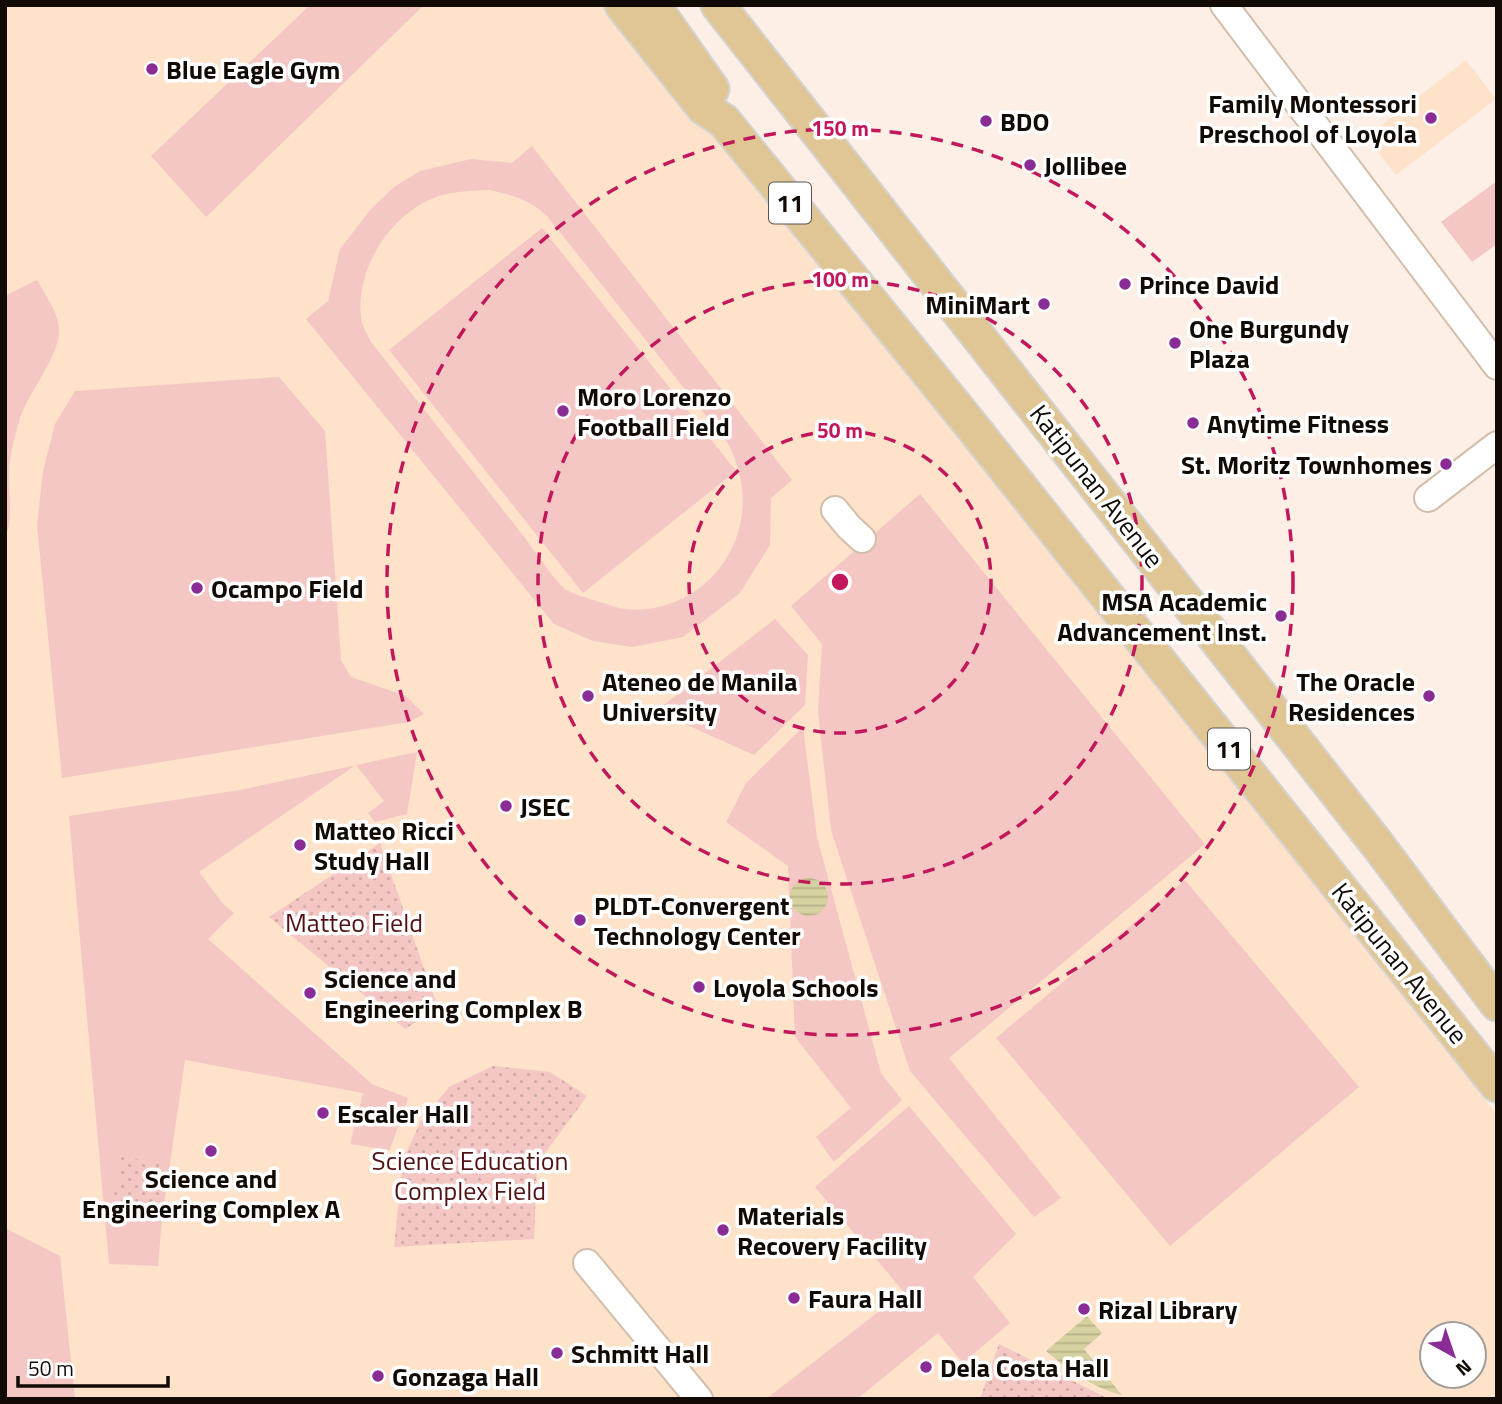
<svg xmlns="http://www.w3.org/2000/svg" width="1502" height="1404" viewBox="0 0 1502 1404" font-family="'Titillium Web',sans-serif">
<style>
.built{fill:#fee2ca;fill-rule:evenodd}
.grass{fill:#f4c7c4;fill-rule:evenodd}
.park{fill:url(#park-dots)}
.water{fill:url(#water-rules)}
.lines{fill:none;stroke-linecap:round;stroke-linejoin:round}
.minor-casing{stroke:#d3beac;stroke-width:30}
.major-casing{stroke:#d4d3d2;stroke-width:37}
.minor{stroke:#fff;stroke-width:26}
.major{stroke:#e0c694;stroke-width:33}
.ring{fill:none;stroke:#c2185b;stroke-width:3.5;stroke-dasharray:12 9}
.poi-dot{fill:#892c96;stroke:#fff;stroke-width:2.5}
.labels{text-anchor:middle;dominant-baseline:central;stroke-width:7;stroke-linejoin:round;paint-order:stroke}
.shield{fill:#fff;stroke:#585450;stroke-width:2}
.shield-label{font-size:24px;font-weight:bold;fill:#110a05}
.poi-label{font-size:26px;font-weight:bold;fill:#110a05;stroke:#fff;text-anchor:start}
.street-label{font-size:26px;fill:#110a05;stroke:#fff}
.park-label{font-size:26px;fill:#511215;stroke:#fff}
.centre{fill:#c2185b;stroke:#fff;stroke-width:3.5}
.ring-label{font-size:21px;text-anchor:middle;font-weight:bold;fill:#c2185b;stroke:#fff;stroke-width:7;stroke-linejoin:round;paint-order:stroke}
</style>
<defs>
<pattern id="park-dots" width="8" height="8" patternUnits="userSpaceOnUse" patternTransform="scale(1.75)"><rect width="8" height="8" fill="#f4c7c4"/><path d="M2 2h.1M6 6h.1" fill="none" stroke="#d0aaa7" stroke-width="1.8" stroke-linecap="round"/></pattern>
<pattern id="water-rules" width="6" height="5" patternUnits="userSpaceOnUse" patternTransform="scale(1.75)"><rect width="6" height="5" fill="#d6d1a1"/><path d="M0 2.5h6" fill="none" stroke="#b7b289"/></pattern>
</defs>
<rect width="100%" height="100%" fill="#fdefe5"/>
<!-- built -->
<g class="built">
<path d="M5 5H613L977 447 1497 1115V1399H5ZM1432 1334H1474V1376H1432Z"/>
<polygon points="1466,60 1496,99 1396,175 1366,137"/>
</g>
<!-- grass -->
<g class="grass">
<polygon points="310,5 424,5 206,217 151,156"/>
<path d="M532 146 792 480 771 498 770 545 740 593 683 637 632 647 593 641 554 624 306 319 328 301 340 249 371 209 394 187 420 171 471 159 512 163ZM490 190C512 195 530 200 547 216L727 442C747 478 749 521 727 557 706 594 660 616 619 608 610 606 602 602 593 600 585 597 576 595 568 591 558 586 534 550 525 538 474 473 423 408 371 342 368 336 364 329 362 323 353 275 385 222 427 201 446 191 468 191 490 190Z"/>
<polygon points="1497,181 1497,244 1472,262 1441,222"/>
<polygon points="542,228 736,471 583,593 389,350"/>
<path d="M37 280C45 294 58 312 59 329 60 356 29 391 20 418 16 431 12 446 10 460 7 483 13 508 8 530L5 532V296Z"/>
<polygon points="279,377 325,431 341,660 351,677 406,696 424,714 409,722 62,778 37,525 43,471 55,424 75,391"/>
<polygon points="920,494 1205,844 949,1058 1061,1198 1034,1217 910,1071 831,830 818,712 822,644 791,606"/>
<polygon points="775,619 808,655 805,705 754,755 656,711"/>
<polygon points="803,727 817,837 881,1073 902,1100 834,1162 816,1137 851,1108 795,1037 788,866 726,822 746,783"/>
<polygon points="417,752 407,814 375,822 368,813 384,801 356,765 199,872 224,905 234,913 208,939 372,1084 408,1098 390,1150 350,1144 363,1093 185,1060 162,1219 158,1266 109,1264 69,816 240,790"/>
<polygon points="1185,880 1359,1087 1170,1246 996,1038"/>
<polygon points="909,1106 1016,1234 973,1277 1010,1323 963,1363 938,1333 857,1399 766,1399 904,1292 815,1187"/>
<polygon points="5,1228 60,1256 75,1399 5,1399"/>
</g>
<!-- park -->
<g class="park">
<polygon points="380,843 438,1008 405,1029 269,917"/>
<polygon points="493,1066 550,1072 587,1096 537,1164 534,1239 394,1247 403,1160 421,1121 449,1087"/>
<polygon points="121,1157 167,1164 159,1209 113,1201"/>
<polygon points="999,1344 1109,1399 980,1399"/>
</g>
<!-- water -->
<g class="water">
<circle cx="809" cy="897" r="19"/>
<path d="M1087 1316 1102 1333 1084 1349 1122 1395C1091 1387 1070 1371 1046 1351Z"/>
</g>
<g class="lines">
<defs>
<g id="minor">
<polyline points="1224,5 1497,366"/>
<polyline points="1428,498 1497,445"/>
<polyline points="835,510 849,527 862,539"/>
<polyline points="587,1263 699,1399"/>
</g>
<g id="major">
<polyline points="622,5 703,107 724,121 966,419 1497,1085"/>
<polyline points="653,5 712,89"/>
<polyline points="718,5 1377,844 1497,1004"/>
</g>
</defs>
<!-- minor casing -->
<use href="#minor" class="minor-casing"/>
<!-- major casing -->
<use href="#major" class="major-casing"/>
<!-- minor -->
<use href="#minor" class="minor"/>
<!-- major -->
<use href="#major" class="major"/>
</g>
<!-- distance rings -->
<g class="ring">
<circle cx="840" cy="582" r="151"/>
<circle cx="840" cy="582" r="302"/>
<circle cx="840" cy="582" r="453"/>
</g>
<!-- markers -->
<g class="poi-dot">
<circle cx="152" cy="69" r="7"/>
<circle cx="1431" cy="118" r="7"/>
<circle cx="986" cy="121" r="7"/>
<circle cx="1030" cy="165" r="7"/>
<circle cx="1125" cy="284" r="7"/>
<circle cx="1044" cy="304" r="7"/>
<circle cx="1175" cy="343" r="7"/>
<circle cx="563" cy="411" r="7"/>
<circle cx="1193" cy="423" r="7"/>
<circle cx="1446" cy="464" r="7"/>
<circle cx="197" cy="588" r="7"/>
<circle cx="1281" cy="616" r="7"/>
<circle cx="588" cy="696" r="7"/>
<circle cx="1429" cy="696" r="7"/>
<circle cx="506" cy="806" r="7"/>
<circle cx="300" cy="845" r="7"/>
<circle cx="580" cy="920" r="7"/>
<circle cx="699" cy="987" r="7"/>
<circle cx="310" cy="993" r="7"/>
<circle cx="323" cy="1113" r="7"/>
<circle cx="211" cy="1151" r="7"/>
<circle cx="723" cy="1230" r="7"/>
<circle cx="794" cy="1298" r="7"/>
<circle cx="1084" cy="1309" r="7"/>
<circle cx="557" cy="1353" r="7"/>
<circle cx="926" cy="1367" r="7"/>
<circle cx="378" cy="1376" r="7"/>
</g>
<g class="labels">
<!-- shield labels -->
<g class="shield">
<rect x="769" y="182.5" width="42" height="41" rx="5"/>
<rect x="1208" y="728.5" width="42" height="41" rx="5"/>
</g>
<g class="shield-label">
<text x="790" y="203">11</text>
<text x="1229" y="749">11</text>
</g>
<!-- poi labels -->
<g class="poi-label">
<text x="166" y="69">Blue Eagle Gym</text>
<text x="1417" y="103" text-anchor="end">Family Montessori<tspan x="1417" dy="30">Preschool of Loyola</tspan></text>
<text x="1000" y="121">BDO</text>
<text x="1044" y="165">Jollibee</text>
<text x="1139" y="284">Prince David</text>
<text x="1030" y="304" text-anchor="end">MiniMart</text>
<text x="1189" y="328">One Burgundy<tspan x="1189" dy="30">Plaza</tspan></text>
<text x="577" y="396">Moro Lorenzo<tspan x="577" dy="30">Football Field</tspan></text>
<text x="1207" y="423">Anytime Fitness</text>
<text x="1432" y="464" text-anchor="end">St. Moritz Townhomes</text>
<text x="211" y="588">Ocampo Field</text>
<text x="1267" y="601" text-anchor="end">MSA Academic<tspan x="1267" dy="30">Advancement Inst.</tspan></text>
<text x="602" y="681">Ateneo de Manila<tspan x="602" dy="30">University</tspan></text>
<text x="1415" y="681" text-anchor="end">The Oracle<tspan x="1415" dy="30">Residences</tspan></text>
<text x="520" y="806">JSEC</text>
<text x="314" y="830">Matteo Ricci<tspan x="314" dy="30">Study Hall</tspan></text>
<text x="594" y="905">PLDT-Convergent<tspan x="594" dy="30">Technology Center</tspan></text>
<text x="324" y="978">Science and<tspan x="324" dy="30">Engineering Complex B</tspan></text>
<text x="713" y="987">Loyola Schools</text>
<text x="337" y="1113">Escaler Hall</text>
<text x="211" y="1178" text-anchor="middle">Science and<tspan x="211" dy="30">Engineering Complex A</tspan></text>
<text x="737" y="1215">Materials<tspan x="737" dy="30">Recovery Facility</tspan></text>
<text x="808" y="1298">Faura Hall</text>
<text x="1098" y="1309">Rizal Library</text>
<text x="571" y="1353">Schmitt Hall</text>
<text x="940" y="1367">Dela Costa Hall</text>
<text x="392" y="1376">Gonzaga Hall</text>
</g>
<!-- street labels -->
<g class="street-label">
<text transform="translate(1097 486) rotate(52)">Katipunan Avenue</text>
<text transform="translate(1400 963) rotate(51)">Katipunan Avenue</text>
</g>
<!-- park labels -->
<g class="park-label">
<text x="354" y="922">Matteo Field</text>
<text x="470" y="1160">Science Education<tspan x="470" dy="30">Complex Field</tspan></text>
</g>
</g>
<circle cx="840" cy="582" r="10" class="centre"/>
<g class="ring-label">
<text x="840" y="136">150 m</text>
<text x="840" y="287">100 m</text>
<text x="840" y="438">50 m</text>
</g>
<!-- border -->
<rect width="1502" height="1404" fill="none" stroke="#110a05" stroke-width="14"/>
<!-- north arrow -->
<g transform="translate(1453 1355) rotate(140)"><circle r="33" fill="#ffffff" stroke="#a09d9b" stroke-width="2"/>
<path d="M0-5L12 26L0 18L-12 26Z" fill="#892c96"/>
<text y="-10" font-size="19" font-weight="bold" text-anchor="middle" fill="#110a05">N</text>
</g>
<!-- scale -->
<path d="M18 1376v10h150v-10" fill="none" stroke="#110a05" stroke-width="3.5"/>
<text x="28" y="1376" font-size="21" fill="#110a05" stroke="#ffffff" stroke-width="5" paint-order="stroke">50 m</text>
</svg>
